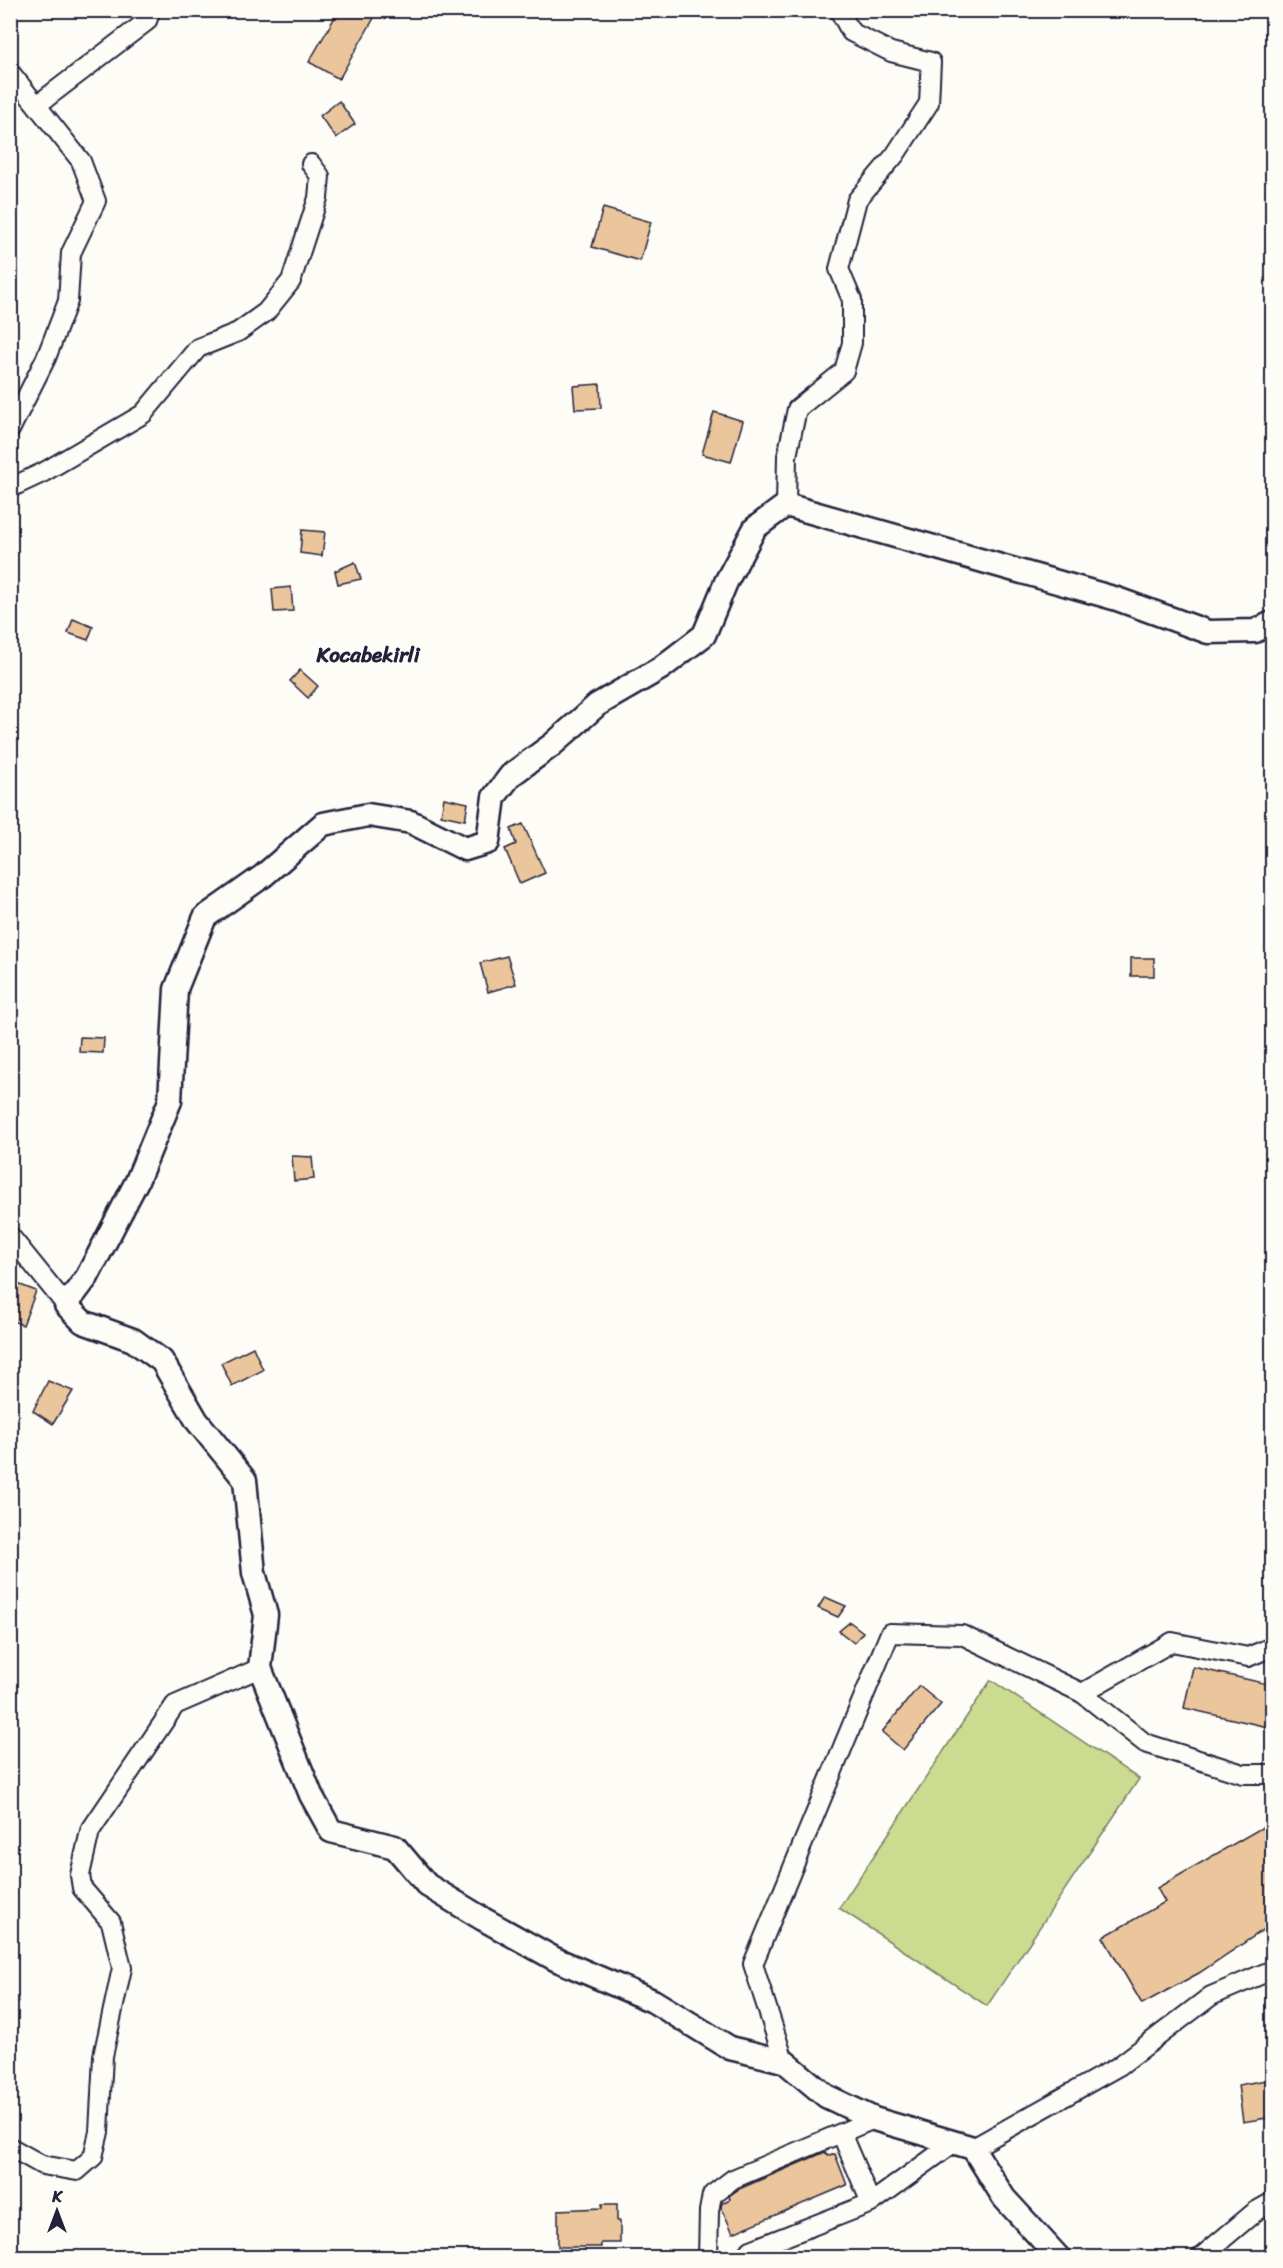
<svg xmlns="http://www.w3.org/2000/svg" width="1283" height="2268" viewBox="0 0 1283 2268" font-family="Sriracha,sans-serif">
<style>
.green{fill:#cbdb8f;stroke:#767e65;stroke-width:1.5}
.building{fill:#ebc59b;stroke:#22223b;stroke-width:1.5}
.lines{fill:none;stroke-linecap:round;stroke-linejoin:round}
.minor-casing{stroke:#22223b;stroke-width:22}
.tertiary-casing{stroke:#22223b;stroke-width:27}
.minor{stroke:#fdfcf7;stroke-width:18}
.tertiary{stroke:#fdfcf7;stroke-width:22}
.labels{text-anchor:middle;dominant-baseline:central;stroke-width:6;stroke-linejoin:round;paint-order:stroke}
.neighbourhood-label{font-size:21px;font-weight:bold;fill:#22223b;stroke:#fdfcf7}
</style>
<rect width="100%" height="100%" fill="#fdfcf7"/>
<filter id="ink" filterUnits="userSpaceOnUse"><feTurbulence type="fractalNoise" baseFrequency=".0167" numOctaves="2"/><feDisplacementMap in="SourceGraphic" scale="12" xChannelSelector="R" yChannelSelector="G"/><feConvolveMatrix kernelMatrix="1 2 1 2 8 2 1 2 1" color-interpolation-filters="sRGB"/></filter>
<g filter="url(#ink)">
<!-- green -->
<polygon class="green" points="991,1680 1139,1779 987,2006 839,1908"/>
<!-- building -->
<g class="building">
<polygon points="339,10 362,10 374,18 339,79 309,62"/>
<polygon points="339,101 355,124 336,138 320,116"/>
<polygon points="603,208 651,222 640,261 592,247"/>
<polygon points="600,384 601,408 575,409 573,386"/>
<polygon points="714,412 743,421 731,462 702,454"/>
<polygon points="302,530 325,532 322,556 300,553"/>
<polygon points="355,562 361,579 338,584 335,571"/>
<polygon points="291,587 293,611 274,612 272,589"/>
<polygon points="73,619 93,627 88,640 68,633"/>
<polygon points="300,670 318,686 308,698 290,681"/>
<polygon points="444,798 468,803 465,820 441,815"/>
<polygon points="523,824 545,873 520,884 505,849 516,844 511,829"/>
<polygon points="507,956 516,984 488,992 480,963"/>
<rect x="1131" y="958" width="23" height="18"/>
<polygon points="80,1037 104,1038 103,1053 79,1052"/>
<polygon points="292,1156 312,1157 314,1179 294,1181"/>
<polygon points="10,1281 36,1291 23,1325 10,1320"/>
<polygon points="253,1347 263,1370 232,1386 221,1363"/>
<polygon points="48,1381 73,1391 53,1424 33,1411"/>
<polygon points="825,1597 846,1606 838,1617 818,1608"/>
<polygon points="850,1622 863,1632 854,1643 839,1631"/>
<polygon points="1193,1667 1272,1685 1272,1728 1184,1708"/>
<polygon points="919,1686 941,1704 903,1750 882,1732"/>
<polygon points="1268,1824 1272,1833 1272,1924 1199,1973 1142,2004 1103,1937 1165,1902 1157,1888"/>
<polygon points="1272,2079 1272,2117 1243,2122 1238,2085"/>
<polygon points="825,2152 828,2156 835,2154 847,2185 733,2233 721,2207 722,2203 730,2199 729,2196 739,2189"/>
<polygon points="602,2204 617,2204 617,2221 620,2221 620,2243 601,2243 601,2247 558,2247 558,2210 602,2208"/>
</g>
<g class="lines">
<defs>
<g id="minor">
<polyline points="10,72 81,161 96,201 71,253 68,301 46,358 10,430"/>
<polyline points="37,105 147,21 151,10"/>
<polyline points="10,488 44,472 143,414 198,348 238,332 266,312 291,281 318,198 320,176 311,164"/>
<polyline points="786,505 787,456 797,409 844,371 852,343 852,300 839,269 857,200 895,155 929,103 931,62 891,52 851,32 839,10"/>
<polyline points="10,1236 66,1305"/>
<polyline points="1082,1693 1172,1642 1248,1657 1272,1647"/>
<polyline points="784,2061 753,1964 890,1633 962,1635 1082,1693 1145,1743 1243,1774 1272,1774"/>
<polyline points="841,2133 871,2203"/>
<polyline points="10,2147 42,2165 77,2171 93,2157 99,2132 103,2056 122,1968 111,1922 82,1888 80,1875 90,1831 175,1705 260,1668"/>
<polyline points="973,2148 1119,2066 1211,1996 1272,1970"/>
<polyline points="708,2258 709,2211 712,2195 733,2179 874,2119"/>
<polyline points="742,2258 751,2250 871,2203 952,2144"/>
<polyline points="1200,2258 1256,2211 1272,2202"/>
</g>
<polyline id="tertiary" points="1059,2258 1004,2198 973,2148 874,2119 826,2096 784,2061 730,2048 653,2001 555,1959 483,1919 427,1885 395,1847 331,1831 311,1795 260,1668 266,1615 254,1573 245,1480 197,1421 162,1361 133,1340 83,1322 66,1305 87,1277 137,1181 170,1101 176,989 205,917 263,876 323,824 368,815 411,822 465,849 488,842 494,797 511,775 552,745 597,705 661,668 704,635 726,582 755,528 786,505 1117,599 1208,632 1255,631 1272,623"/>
</defs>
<!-- minor casing -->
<use href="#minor" class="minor-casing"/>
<!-- tertiary casing -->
<use href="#tertiary" class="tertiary-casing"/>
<!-- minor -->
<use href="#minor" class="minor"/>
<!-- tertiary -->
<use href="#tertiary" class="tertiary"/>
</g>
</g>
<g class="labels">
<!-- neighbourhood labels -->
<g class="neighbourhood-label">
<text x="368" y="655">Kocabekirli</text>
</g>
</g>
<!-- margin -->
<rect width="1283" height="2268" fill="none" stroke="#fdfcf7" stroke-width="36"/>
<rect x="18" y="18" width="1247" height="2232" fill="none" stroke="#22223b" stroke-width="2" filter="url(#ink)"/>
<!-- north arrow -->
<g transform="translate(57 2211)" stroke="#fdfcf7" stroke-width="4.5" paint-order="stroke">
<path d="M0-4.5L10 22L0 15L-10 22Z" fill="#22223b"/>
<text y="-9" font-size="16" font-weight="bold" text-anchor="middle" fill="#22223b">K</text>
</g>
</svg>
